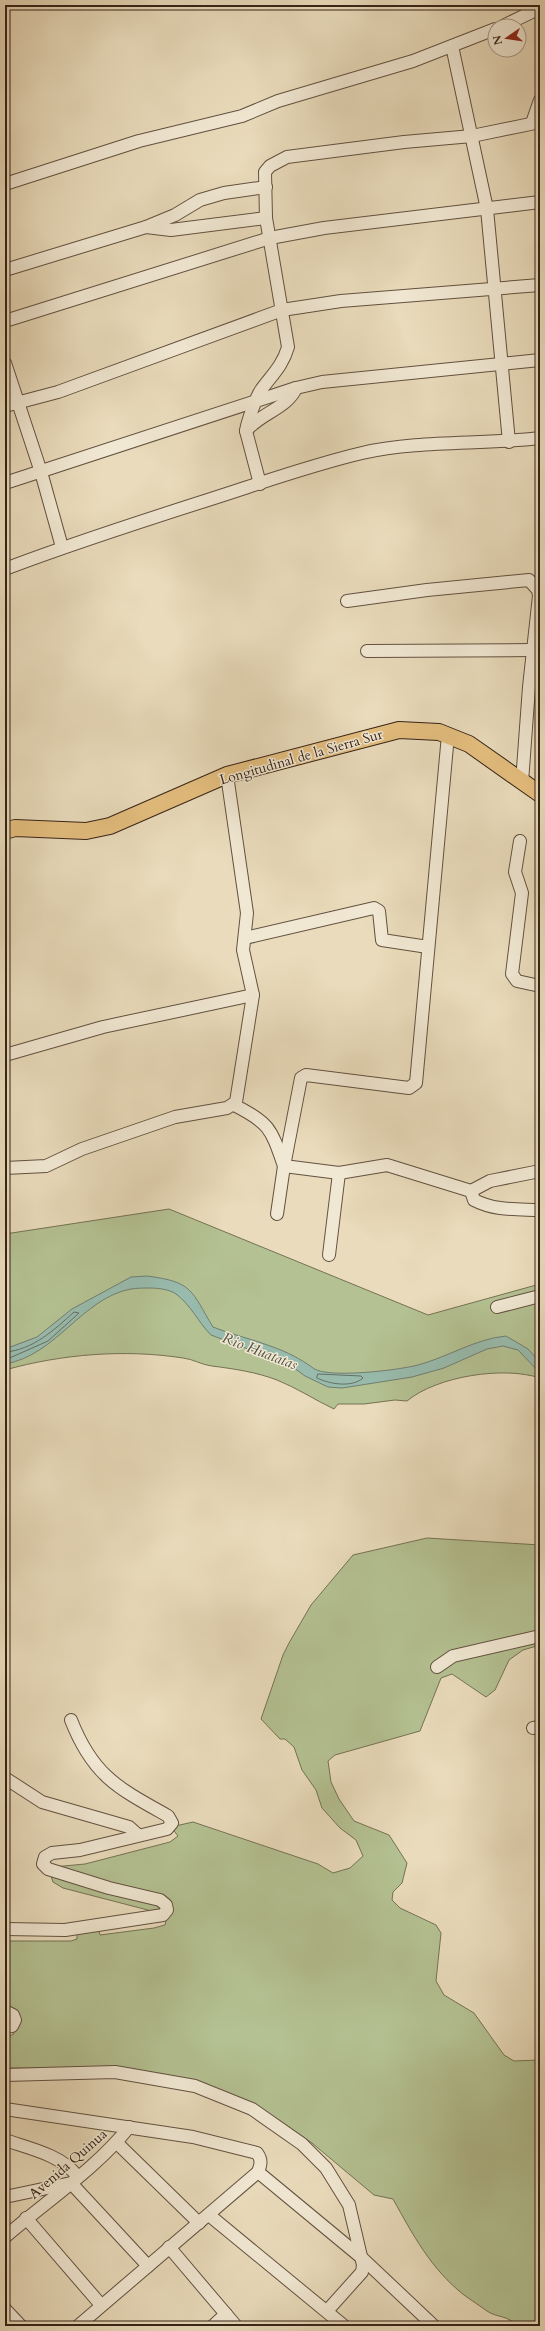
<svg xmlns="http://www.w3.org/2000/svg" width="545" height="2331" viewBox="0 0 545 2331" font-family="Cardo,serif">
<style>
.green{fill:#b4c192;stroke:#757254}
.water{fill:#98bbad;stroke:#717e71}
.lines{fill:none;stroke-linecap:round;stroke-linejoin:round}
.shore{stroke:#676f62;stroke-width:1}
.minor-casing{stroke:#635140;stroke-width:14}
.major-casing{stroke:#362317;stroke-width:18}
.minor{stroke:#f1e8d3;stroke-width:12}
.major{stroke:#e4be7e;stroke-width:16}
.labels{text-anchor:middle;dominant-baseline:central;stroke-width:3;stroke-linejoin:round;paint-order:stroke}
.street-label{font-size:14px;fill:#362317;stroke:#f1e8d3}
.water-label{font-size:15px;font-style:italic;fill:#535144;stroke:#f1e8d3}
</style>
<rect width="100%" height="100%" fill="#e9dbbb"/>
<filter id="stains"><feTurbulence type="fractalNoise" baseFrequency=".005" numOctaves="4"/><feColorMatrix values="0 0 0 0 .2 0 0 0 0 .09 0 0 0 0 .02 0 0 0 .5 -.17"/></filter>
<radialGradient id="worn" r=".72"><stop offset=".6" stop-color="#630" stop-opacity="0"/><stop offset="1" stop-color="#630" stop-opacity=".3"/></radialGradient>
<!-- green -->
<g class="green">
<path d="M169 1209 428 1315 540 1284V1378C504 1366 437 1376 407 1401L395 1400 364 1404H338L334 1409C315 1400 297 1388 277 1380 256 1372 235 1369 212 1366 202 1365 193 1359 183 1358 125 1349 62 1354 5 1370V1234Z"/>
<path d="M427 1538 540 1545V1645L523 1650 509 1660 495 1690 486 1697 452 1674 441 1678 420 1731 335 1755 328 1761 331 1782 339 1799 354 1821 389 1835 407 1863 402 1883 393 1892 392 1900 400 1908 436 1925 441 1933 436 1981 444 1995 474 2013 504 2055 514 2061 540 2060V2326H516C509 2315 497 2318 487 2311 479 2306 472 2300 464 2295 431 2269 413 2235 393 2199L374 2195 312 2143 279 2120 243 2101 198 2081 134 2069 5 2068V2038L14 2034 9 2027 5 2026V1941H71L77 1939V1933L98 1928 100 1935 154 1928 165 1925 167 1915 63 1888 53 1882 50 1873 53 1867 85 1864 170 1842 178 1836 171 1827 193 1822 318 1864 333 1873 350 1868 363 1856 356 1840 340 1828 322 1808 316 1790 302 1770 294 1747 285 1739H280L261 1719 283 1655 289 1643 311 1605 353 1555Z"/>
</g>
<!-- water -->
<path class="water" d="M147 1276C194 1282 191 1291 213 1327 232 1335 253 1339 273 1347 287 1352 301 1359 313 1368 326 1379 400 1370 418 1365 448 1357 475 1339 506 1336L528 1349 540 1362V1373L518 1350 503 1346 487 1349 444 1368 412 1377 342 1388 328 1387 305 1376 290 1365 211 1335C198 1322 191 1305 176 1294 169 1289 157 1288 149 1288 144 1288 137 1288 131 1289 82 1298 57 1355 5 1364V1349L37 1337 72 1309 131 1277Z"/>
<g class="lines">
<!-- shore -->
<g class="shore">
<path d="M5 1352C33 1350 54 1330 74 1312L79 1313 48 1341 5 1360"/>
<path d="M318 1374 361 1376 363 1378C352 1388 329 1384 317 1378Z"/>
</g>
<defs>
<g id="minor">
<polyline points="503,26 540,8"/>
<polyline points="452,46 487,209 509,442"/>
<polyline points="532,123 540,100"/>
<polyline points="5,184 139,141 242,116 278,101 413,61 495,29"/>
<polyline points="146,227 171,230 266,218"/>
<polyline points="5,270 146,227 175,215 200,200 224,193 266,187"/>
<polyline points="5,321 270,238 324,228 540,202"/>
<polyline points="5,363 41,472 62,547"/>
<polyline points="5,406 58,392 282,310 341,301 540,285"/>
<path d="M246 431C247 423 256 397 261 390 272 375 283 365 288 347L266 218 265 172 270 166 287 157 404 142 472 136 540 122"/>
<polyline points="5,483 296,388 322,382 540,360"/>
<path d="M260 484 246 431C259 414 288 408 296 388"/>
<path d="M5 569C73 543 142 521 211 499 261 483 311 465 362 453 420 440 481 445 540 438"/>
<polyline points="347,601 427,590 529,580 538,590 539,596 529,687 522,782"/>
<polyline points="367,651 533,650"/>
<polyline points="520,841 515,872 522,893 512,974 517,981 540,986"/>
<polyline points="245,938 374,908 379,911 382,940 428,947"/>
<polyline points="5,1055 103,1027 253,995 243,950 247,913 227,775"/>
<path d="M234 1105C270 1123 271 1129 284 1166L339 1173 387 1165 471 1191"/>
<polyline points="5,1168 46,1166 82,1149 175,1117 227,1108 236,1102 253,995"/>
<path d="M540 1171 490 1181 471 1191 474 1200C495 1211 517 1209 540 1210"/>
<polyline points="277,1214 284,1166 301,1078 306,1075 409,1088 416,1083 448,735"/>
<polyline points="329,1255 339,1173"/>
<polyline points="497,1307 540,1296"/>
<polyline points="437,1667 453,1656 540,1636"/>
<polyline points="533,1728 540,1727"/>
<polyline points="5,1778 42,1802 129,1827 138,1835"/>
<path d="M5 1929 65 1930 163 1915 167 1910 166 1905 160 1900 109 1888 48 1869 43 1864 45 1857 52 1853 80 1850 167 1829 172 1823 168 1816C118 1788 93 1776 71 1720"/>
<polyline points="5,2011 13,2015 15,2020 12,2026 5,2027"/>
<polyline points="5,2075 115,2072 195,2086 252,2109 302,2144 326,2168 349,2205 363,2265 362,2272 327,2311"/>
<path d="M5 2109 193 2137 257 2153C262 2160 261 2164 258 2172L78 2326"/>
<path d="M5 2140C28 2148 62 2155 77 2176"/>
<polyline points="117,2143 199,2223"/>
<polyline points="258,2172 362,2258 434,2326"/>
<polyline points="5,2197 71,2183 148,2266"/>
<polyline points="209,2215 344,2326"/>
<polyline points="26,2218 101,2305"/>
<path d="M5 2237C45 2202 97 2168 129 2127"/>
<polyline points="169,2247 236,2326"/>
<polyline points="5,2309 21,2326"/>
<polyline points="213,2326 226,2314"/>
</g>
<polyline id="major" points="5,831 15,828 86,831 110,826 227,775 399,730 439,732 469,744 540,794"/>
</defs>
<!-- minor casing -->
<use href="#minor" class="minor-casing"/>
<!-- major casing -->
<use href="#major" class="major-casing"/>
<!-- minor -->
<use href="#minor" class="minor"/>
<!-- major -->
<use href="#major" class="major"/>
</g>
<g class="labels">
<!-- street labels -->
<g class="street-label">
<text transform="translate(301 757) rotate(-16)">Longitudinal de la Sierra Sur</text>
<text transform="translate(68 2164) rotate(-41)">Avenida Quinua</text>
</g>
<!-- water labels -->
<g class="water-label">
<text transform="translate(260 1351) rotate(21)">Rio Huatatas</text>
</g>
</g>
<!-- margin -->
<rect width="545" height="2331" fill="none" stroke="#e9dbbb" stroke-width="20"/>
<rect x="6" y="6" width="533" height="2319" fill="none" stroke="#362317" stroke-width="2"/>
<rect x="10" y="10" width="525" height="2311" fill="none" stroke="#362317"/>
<!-- north arrow -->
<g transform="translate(507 38) rotate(257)"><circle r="19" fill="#f1e8d3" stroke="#a69988"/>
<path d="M0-3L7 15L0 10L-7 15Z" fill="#8f2418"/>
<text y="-6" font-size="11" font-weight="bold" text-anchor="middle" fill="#362317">N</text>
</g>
<rect width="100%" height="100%" filter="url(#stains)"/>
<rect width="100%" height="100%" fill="url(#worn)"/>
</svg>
